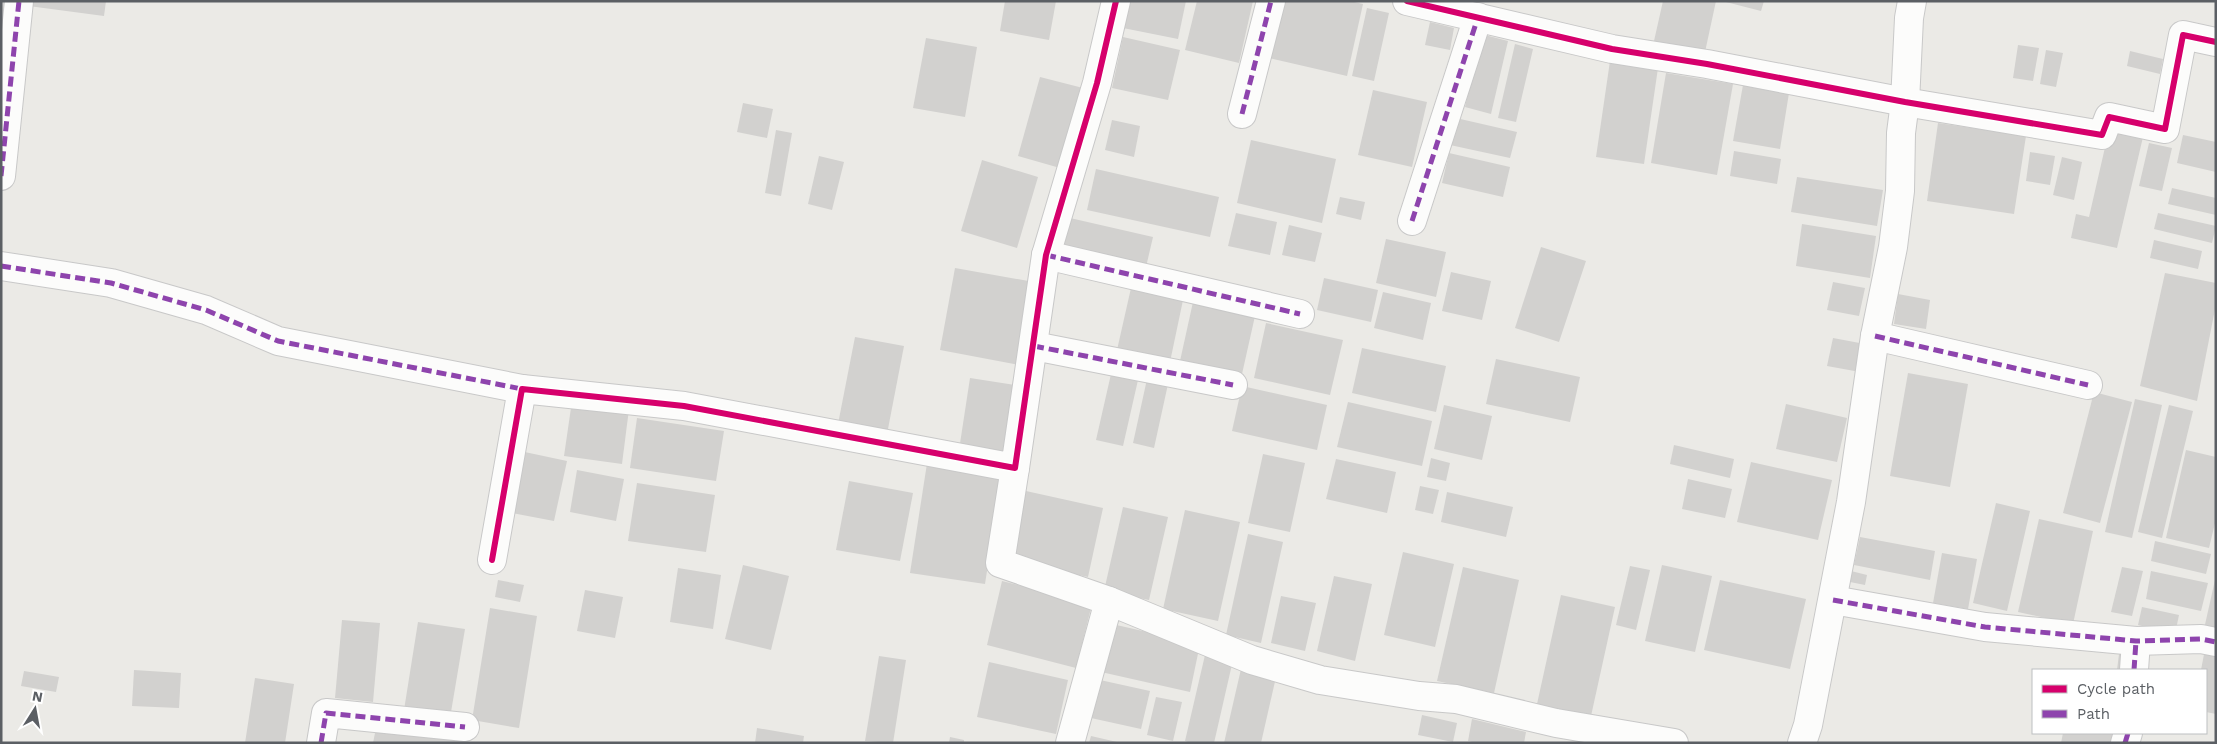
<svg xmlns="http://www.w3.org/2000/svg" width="2217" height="744" viewBox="0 0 2217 744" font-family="'Work Sans',sans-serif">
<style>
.building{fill:#d2d1cf}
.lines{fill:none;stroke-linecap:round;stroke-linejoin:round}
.minor-casing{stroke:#c8c8c8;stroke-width:30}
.minor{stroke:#fcfcfb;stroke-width:28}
.quiet{stroke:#8e44ad;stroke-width:5;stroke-dasharray:10 5;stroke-linecap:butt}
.cycleway-casing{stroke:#fff;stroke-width:9}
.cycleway{stroke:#d6006c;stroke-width:6}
</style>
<rect width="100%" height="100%" fill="#ebeae6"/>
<!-- building -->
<g class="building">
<polygon points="1,1 8,2 1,41"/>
<polygon points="22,1 106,1 104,16 21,5"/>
<polygon points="1005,1 1056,1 1049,40 1000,31"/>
<polygon points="1129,1 1186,1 1178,39 1123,28"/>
<polygon points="1197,1 1253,1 1239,63 1185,50"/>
<polygon points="1282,1 1350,1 1363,4 1347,76 1269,58"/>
<polygon points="1663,1 1716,1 1705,52 1654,41"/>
<polygon points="1722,1 1764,1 1761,11"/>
<polygon points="1367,8 1389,13 1374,81 1352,76"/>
<polygon points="1430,22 1454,28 1450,50 1425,45"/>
<polygon points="1481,34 1508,41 1491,114 1465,107"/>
<polygon points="1123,37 1180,50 1168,100 1112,88"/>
<polygon points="926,38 977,47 965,117 913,108"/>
<polygon points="1515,44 1533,49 1516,122 1498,118"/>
<polygon points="2018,45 2039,48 2033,81 2013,78"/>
<polygon points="2046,50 2063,53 2056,87 2040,84"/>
<polygon points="2130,51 2163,59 2160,74 2127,66"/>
<polygon points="1610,61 1658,68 1644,164 1596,157"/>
<polygon points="1666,73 1733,84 1717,175 1651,163"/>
<polygon points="1040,77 1083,88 1060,168 1018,156"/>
<polygon points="1743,85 1789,93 1780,149 1733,141"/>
<polygon points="1373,90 1427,102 1412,167 1358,155"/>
<polygon points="743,103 773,109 767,138 737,132"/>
<polygon points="1456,118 1517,132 1510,158 1450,145"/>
<polygon points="1112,120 1140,126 1134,157 1105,150"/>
<polygon points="1938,123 2026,136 2014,214 1927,201"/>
<polygon points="776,130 792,133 781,196 765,193"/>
<polygon points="2109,130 2143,137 2117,248 2071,238 2076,214 2089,217"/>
<polygon points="2183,135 2216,142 2216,172 2177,163"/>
<polygon points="1251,140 1336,159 1322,223 1237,203"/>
<polygon points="2149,143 2172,148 2162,191 2139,186"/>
<polygon points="1734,151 1781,159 1777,184 1730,176"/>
<polygon points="2030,152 2055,156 2050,185 2026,181"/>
<polygon points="1449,153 1510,167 1503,197 1442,183"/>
<polygon points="819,156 844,162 832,210 808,204"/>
<polygon points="2062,157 2082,162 2074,200 2053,195"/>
<polygon points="982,160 1038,177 1017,248 961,231"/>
<polygon points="1096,169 1219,197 1210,237 1087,210"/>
<polygon points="1797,177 1883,190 1877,226 1791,212"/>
<polygon points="2172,188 2216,198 2216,215 2168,204"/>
<polygon points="1340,197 1365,202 1361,220 1336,214"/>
<polygon points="1236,213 1277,222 1270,255 1228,246"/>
<polygon points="2158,213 2216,226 2212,243 2154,229"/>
<polygon points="1070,218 1153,237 1146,267 1063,249"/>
<polygon points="1802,224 1876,236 1870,278 1796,266"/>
<polygon points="1289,225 1322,233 1315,262 1282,255"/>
<polygon points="1386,239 1446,252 1436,297 1376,283"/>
<polygon points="2154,240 2202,251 2198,269 2150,258"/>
<polygon points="1541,247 1586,261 1559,342 1515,328"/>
<polygon points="955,268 1034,282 1019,365 940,350"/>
<polygon points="1451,272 1491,281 1482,320 1442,311"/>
<polygon points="2165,273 2216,283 2216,304 2197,401 2140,386"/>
<polygon points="1324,278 1378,290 1371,322 1317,310"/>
<polygon points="1833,282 1865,288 1859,316 1827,310"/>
<polygon points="1131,288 1183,300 1170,362 1117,350"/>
<polygon points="1383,292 1431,303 1423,340 1374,328"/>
<polygon points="1898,294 1930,300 1926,329 1894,324"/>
<polygon points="1193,302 1255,316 1242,374 1180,361"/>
<polygon points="1266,323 1343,340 1330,395 1254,378"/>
<polygon points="855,337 904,346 887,434 838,424"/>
<polygon points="1833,338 1865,344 1860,372 1827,366"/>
<polygon points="1362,348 1446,366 1436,412 1352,393"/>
<polygon points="1496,359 1580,377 1570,422 1486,404"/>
<polygon points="1908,373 1968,384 1950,487 1890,476"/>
<polygon points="1111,374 1138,380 1123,446 1096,440"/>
<polygon points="970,378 1015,385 1005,456 959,450"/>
<polygon points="1147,379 1168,384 1154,448 1133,443"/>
<polygon points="1242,386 1327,405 1317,450 1232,431"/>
<polygon points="2094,392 2132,402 2100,523 2063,513"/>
<polygon points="2135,399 2162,405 2132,538 2105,532"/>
<polygon points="572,401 629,409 622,464 564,456"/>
<polygon points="1348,402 1432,421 1422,466 1337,447"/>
<polygon points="1786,404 1847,418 1837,462 1776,449"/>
<polygon points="1444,405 1492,416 1482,460 1434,449"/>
<polygon points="2169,405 2193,411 2162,538 2138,532"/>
<polygon points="637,418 724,431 716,481 630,468"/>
<polygon points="1674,445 1734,459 1730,478 1670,464"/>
<polygon points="2186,450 2216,457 2216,519 2209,548 2166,538"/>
<polygon points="520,451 567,461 554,521 507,512"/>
<polygon points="1263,454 1305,463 1290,532 1248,523"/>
<polygon points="928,457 1003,469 985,584 910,573"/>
<polygon points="1431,458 1450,463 1446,481 1427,477"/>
<polygon points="1336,459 1396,472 1387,513 1326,499"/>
<polygon points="1751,462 1832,480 1818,540 1737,522"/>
<polygon points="577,470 624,479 616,521 570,512"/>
<polygon points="1688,479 1732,489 1725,518 1682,509"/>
<polygon points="849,481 913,493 900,561 836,550"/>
<polygon points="637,483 715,495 706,552 628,541"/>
<polygon points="1420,486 1439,490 1433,514 1415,510"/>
<polygon points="1026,491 1103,508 1088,577 1010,559"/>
<polygon points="1447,492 1513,507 1506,537 1441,522"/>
<polygon points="1996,503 2030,511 2007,611 1973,603"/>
<polygon points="1123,507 1168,517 1149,600 1104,591"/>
<polygon points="1185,510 1240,522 1218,621 1163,609"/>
<polygon points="2039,519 2093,531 2073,624 2018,612"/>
<polygon points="1248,534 1283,542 1261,643 1226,635"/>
<polygon points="1860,537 1935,551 1930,580 1854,565"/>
<polygon points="2155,541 2211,554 2206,574 2151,561"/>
<polygon points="1403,552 1454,564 1435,647 1384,635"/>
<polygon points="1942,553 1977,559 1968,609 1933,603"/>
<polygon points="743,565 789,576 771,650 725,639"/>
<polygon points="1662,565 1712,576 1695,652 1645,641"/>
<polygon points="1630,566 1650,570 1636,630 1616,625"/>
<polygon points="1463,567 1519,580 1494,693 1437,681"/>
<polygon points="2122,567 2143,571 2132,616 2111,612"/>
<polygon points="678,568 721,575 713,629 670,622"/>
<polygon points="1847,570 1867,575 1865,585 1845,581"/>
<polygon points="2151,571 2208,583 2201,611 2146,599"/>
<polygon points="1334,576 1372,584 1355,661 1317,651"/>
<polygon points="498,580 524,585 520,602 495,597"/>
<polygon points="1720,580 1806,599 1790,669 1704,650"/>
<polygon points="2215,580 2216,580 2216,632 2204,629"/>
<polygon points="1002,581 1092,604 1076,668 987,645"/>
<polygon points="585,590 623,597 615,638 577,631"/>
<polygon points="1561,595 1615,607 1591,716 1537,704"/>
<polygon points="1281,596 1316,603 1305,651 1271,643"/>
<polygon points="2142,607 2179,615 2175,634 2138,625"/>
<polygon points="490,608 537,616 519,728 472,720"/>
<polygon points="342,620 380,623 373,702 335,698"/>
<polygon points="418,622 465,629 450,718 404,710"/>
<polygon points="1112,624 1200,644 1190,692 1101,672"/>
<polygon points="2205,649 2216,651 2216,714 2206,712 2206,670 2201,670"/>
<polygon points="2119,654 2131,655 2129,670 2117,670"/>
<polygon points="1205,655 1233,660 1214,743 1191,743 1185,741"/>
<polygon points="879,656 906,660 893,743 865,741"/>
<polygon points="989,662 1068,680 1056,734 977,717"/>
<polygon points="1241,669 1276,677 1261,743 1224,743"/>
<polygon points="134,670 181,673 179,708 132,706"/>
<polygon points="24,671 59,677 56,692 21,686"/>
<polygon points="255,678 294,684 285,743 245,743"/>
<polygon points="1100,680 1150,691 1141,729 1091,718"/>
<polygon points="1156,697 1182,702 1173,741 1147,735"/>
<polygon points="1422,715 1457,723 1453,742 1418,735"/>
<polygon points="1472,719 1526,732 1524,743 1476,743 1468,741"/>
<polygon points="377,723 469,742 469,743 373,743"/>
<polygon points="757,728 804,736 803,743 755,743"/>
<polygon points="2063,733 2117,733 2115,743 2061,743"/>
<polygon points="1091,736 1117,742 1117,743 1089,743"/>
<polygon points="950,737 964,740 964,743 949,743"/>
</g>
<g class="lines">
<defs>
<g id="minor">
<polyline points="1407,1 1612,49 1707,64 1905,102 2102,135 2109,117 2165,129 2183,35 2216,42"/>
<polyline points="1242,114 1271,1"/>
<polyline points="1,176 19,1"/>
<polyline points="1412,221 1478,17"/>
<polyline points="1046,255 1300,314"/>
<polyline points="1,266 111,283 206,310 278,341 522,389"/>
<polyline points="1875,336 2088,385"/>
<polyline points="1034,346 1233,385"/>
<polyline points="1015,468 1000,563 1109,601 1252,660 1320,680 1419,696 1456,699 1556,723 1674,743"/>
<polyline points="492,560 522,389 684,406 1015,468 1046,255 1097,83 1116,1"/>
<polyline points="1833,600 1985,627 2136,641 2201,639 2216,642"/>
<polyline points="2134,670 2136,641"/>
<polyline points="321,743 326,713 465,727"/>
<polyline points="1070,743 1109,601"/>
<polyline points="1802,743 1808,725 1851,502 1875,336 1893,247 1900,191 1901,133 1905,102 1909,18 1912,1"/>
<polyline points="2125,743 2128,733"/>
</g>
</defs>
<!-- minor casing -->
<use href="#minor" class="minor-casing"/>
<!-- minor -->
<use href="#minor" class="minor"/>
<!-- quiet -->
<g class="quiet">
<polyline points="1242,114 1271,1"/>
<polyline points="1,176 19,1"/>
<polyline points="1412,221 1478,17"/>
<polyline points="1046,255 1300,314"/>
<polyline points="1,266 111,283 206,310 278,341 522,389"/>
<polyline points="1875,336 2088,385"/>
<polyline points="1034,346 1233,385"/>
<polyline points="1833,600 1985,627 2136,641 2201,639 2216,642"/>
<polyline points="2134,670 2136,641"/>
<polyline points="321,743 326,713 465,727"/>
<polyline points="2125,743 2128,733"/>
</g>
<defs>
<g id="cycleway">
<polyline points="1407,1 1612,49 1707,64 1905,102 2102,135 2109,117 2165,129 2183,35 2216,42"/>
<polyline points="492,560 522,389 684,406 1015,468 1046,255 1097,83 1116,1"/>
</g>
</defs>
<!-- cycleway casing -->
<use href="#cycleway" class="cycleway-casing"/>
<!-- cycleway -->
<use href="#cycleway" class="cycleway"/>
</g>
<!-- border -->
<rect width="2217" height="744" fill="none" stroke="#5b5f64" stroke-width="5"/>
<!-- legend -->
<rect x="2032" y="669" width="175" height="65" fill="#ffffff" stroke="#bdbfc1"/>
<rect x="2042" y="685" width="25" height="8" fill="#d6006c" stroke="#bdbfc1"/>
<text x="2077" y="694" font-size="15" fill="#5b5f64">Cycle path</text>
<rect x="2042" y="710" width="25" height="8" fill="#8e44ad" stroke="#bdbfc1"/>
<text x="2077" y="719" font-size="15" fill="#5b5f64">Path</text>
<!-- north arrow -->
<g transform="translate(35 709) rotate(11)" stroke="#ffffff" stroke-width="4" paint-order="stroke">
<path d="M0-4L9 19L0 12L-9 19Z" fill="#5b5f64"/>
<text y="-8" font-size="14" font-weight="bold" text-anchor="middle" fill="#5b5f64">N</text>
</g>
</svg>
